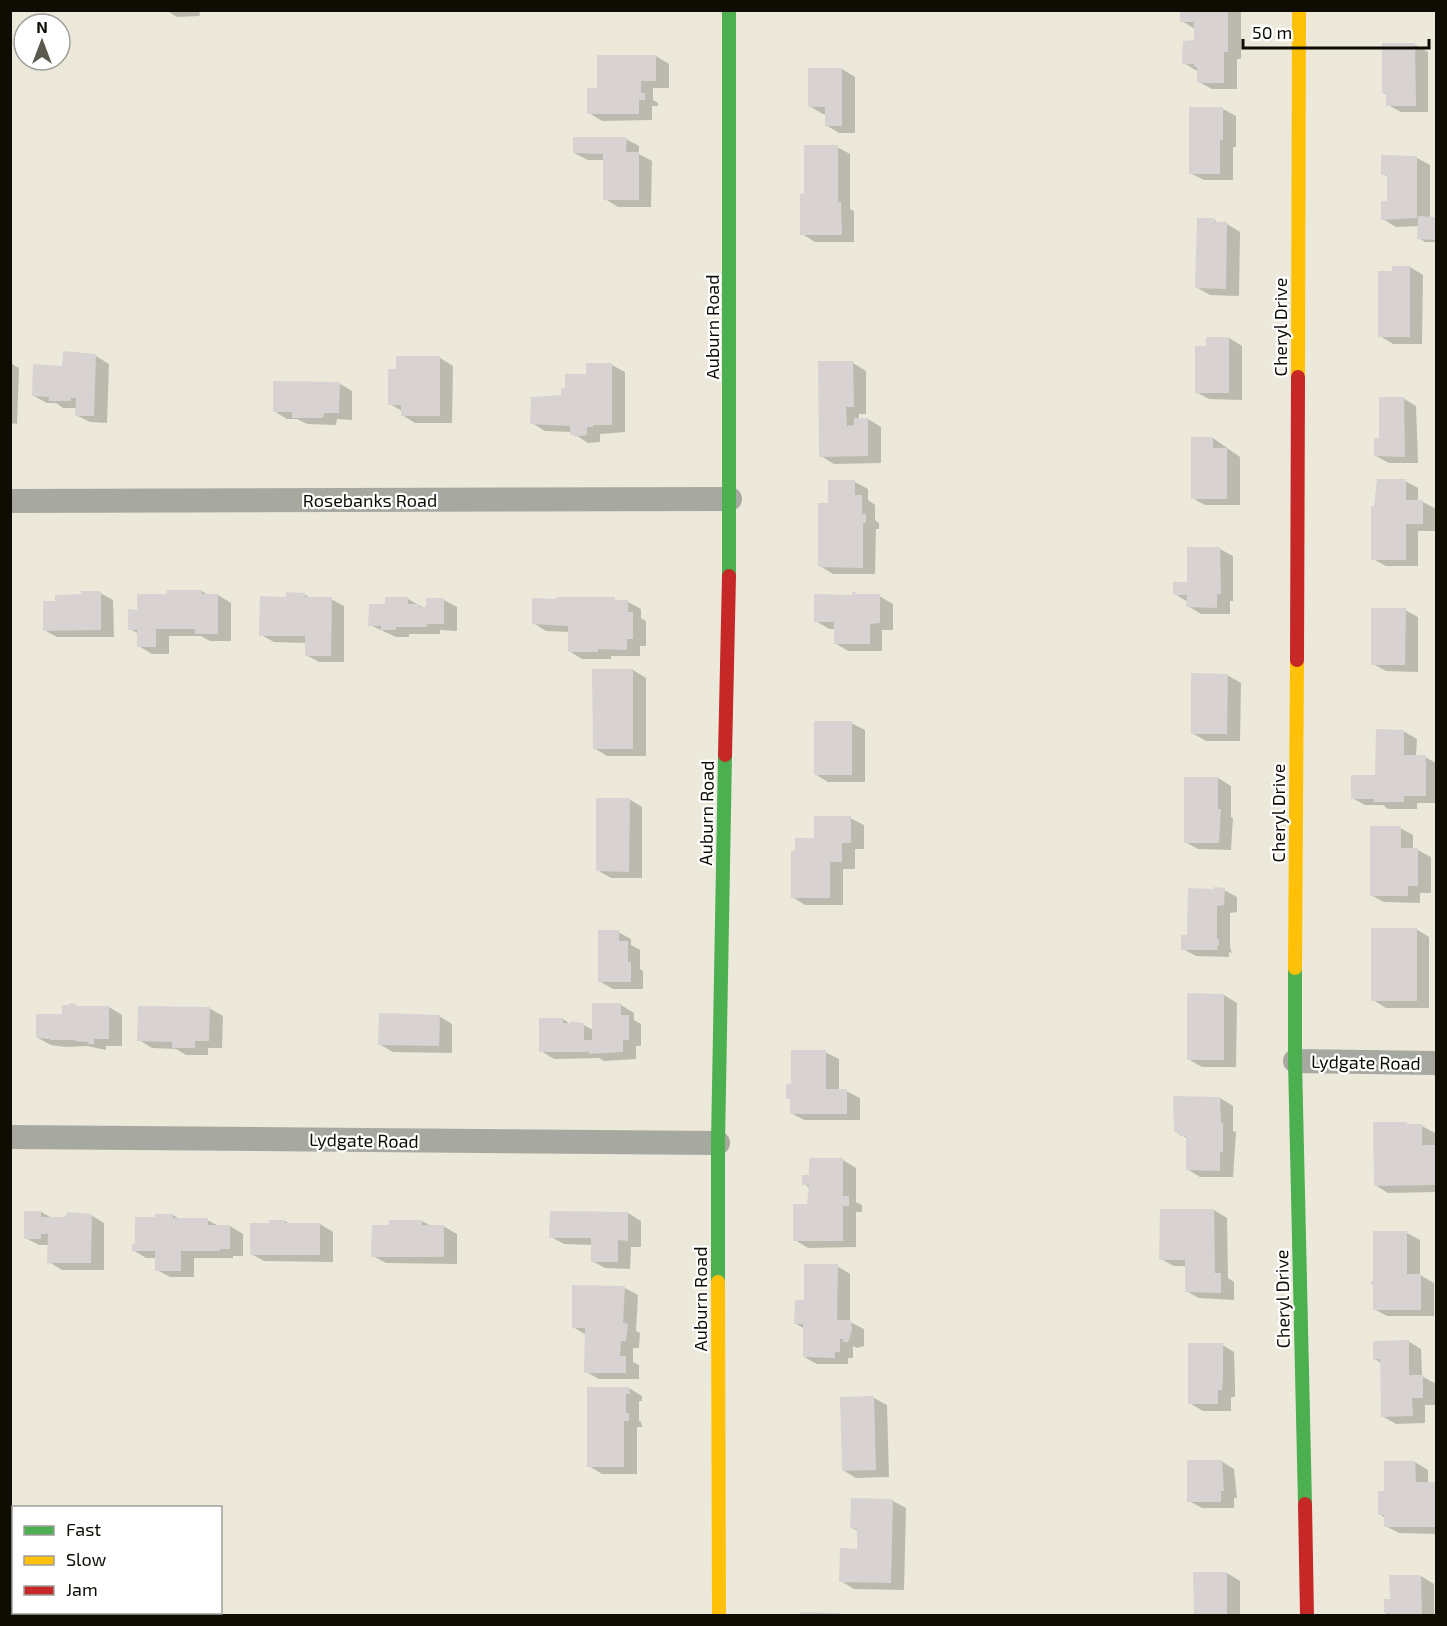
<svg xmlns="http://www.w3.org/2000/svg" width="1447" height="1626" viewBox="0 0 1447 1626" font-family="'Exo 2',sans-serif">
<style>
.shadow{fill:#0003}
.building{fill:#d8d2d2}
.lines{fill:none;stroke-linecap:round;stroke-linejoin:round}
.street{stroke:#a7a8a0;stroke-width:24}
.fast{stroke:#4caf50;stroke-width:14}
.slow{stroke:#ffc107;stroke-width:14}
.jam{stroke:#c62828;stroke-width:14}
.labels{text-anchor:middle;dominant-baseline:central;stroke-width:4.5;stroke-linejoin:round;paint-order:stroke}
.street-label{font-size:18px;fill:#0f0c04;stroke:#fff}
</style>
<rect width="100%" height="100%" fill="#ece9da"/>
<!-- shadow -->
<g class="shadow">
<polygon points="166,10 199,10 200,16 177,17"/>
<polygon points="1182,10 1241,10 1241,59 1237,59 1237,89 1212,89 1199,82 1197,71 1184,63 1195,42 1195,29 1182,21"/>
<polygon points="1415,45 1428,52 1428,112 1401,112 1388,105 1388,95 1383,93"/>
<polygon points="656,56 669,64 669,88 653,88 653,100 658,103 658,106 652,106 652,120 602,121 589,113 599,89 598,57"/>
<polygon points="842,69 855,77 855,133 839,133 826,125 826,114 823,114 809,106"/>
<polygon points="1223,109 1236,116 1236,147 1233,147 1233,180 1204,180 1190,173"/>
<polygon points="626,139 639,146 639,154 652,161 651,207 618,207 605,199 605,160 588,160 574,153"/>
<polygon points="837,147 850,154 850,209 854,211 854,242 815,242 802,234 805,194"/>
<polygon points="1417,158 1430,165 1430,218 1436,219 1436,242 1425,242 1419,238 1419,226 1396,227 1383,219 1388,202 1388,177 1382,174"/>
<polygon points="1214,220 1221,224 1227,224 1240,232 1239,296 1210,295 1196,287"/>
<polygon points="1410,267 1423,275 1422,344 1393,344 1380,336"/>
<polygon points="1208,338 1229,338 1242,346 1242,400 1209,399 1196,392 1207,348"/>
<polygon points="96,356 109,364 107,423 90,422 76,415 77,408 63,408 56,403 47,403 34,396 64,367"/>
<polygon points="397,358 440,358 453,366 452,423 415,423 402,415 402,411 390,404 397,371"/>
<polygon points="10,363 19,368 17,424 10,423"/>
<polygon points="853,363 866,371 866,414 859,414 859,419 868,419 881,427 881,463 834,464 821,456"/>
<polygon points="612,365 625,372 625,432 600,434 600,442 588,443 571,432 545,431 532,423 563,397 567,389 588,376"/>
<polygon points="339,383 352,391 352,420 337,419 336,425 307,424 297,419 287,419 274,411"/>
<polygon points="1403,398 1416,406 1418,463 1389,463 1376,456 1381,439"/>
<polygon points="1213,438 1240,457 1240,505 1205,505 1192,498"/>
<polygon points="1405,481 1418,488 1418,502 1423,502 1436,509 1436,531 1418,531 1418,566 1386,566 1373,559"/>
<polygon points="855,482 868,489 868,500 875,505 875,520 879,523 879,529 876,529 875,574 833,574 820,566 829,505"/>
<polygon points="1220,549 1233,556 1233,601 1230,601 1230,614 1201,614 1188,606 1188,602 1175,594 1188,583"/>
<polygon points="169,591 202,591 208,595 218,595 231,603 231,641 210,641 201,636 169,636 169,654 152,654 139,646 139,634 130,629 139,611 169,596"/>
<polygon points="100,593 113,600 114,637 57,637 44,630 57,602"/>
<polygon points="304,594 311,599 331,599 344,606 344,662 319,662 306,655 306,643 274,642 261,635 287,598"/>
<polygon points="859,596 879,596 893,604 893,630 882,630 882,651 848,651 835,643 835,629 829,629 816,621"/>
<polygon points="408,599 424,608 444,600 457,607 457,631 440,630 440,634 409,634 409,637 396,637 370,625 386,605"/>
<polygon points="614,599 619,602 628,602 641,609 641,618 646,621 646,646 640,646 640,656 611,656 611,659 582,659 569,651 569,632 546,631 533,623"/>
<polygon points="1405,610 1418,617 1418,672 1386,671 1373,664"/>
<polygon points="633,670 646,678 646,756 607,756 594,748"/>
<polygon points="1227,675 1241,683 1240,741 1206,741 1192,733"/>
<polygon points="851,723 865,730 865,782 828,782 815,774"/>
<polygon points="1403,731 1417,739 1416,757 1425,757 1436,763 1436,803 1417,803 1417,809 1388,809 1383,805 1365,805 1352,798 1377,776"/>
<polygon points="1218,778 1231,786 1231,817 1233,818 1231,850 1198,849 1185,842"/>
<polygon points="629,799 642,807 642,878 611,878 597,870"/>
<polygon points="850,818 864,825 864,849 855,849 855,869 843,869 843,905 805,905 792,897"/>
<polygon points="1400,828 1413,835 1413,850 1418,850 1431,857 1431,893 1420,893 1420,903 1384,902 1371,895"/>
<polygon points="1224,890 1237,897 1237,912 1230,913 1230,947 1232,953 1229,952 1229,957 1196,956 1183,949 1189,937"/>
<polygon points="1416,929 1429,937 1429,1008 1386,1008 1373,1000"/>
<polygon points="618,932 631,939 631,945 640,950 640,969 643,971 643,989 613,989 599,981"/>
<polygon points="1224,995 1237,1003 1236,1067 1202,1067 1188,1059"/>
<polygon points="75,1005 78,1007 109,1007 122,1015 122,1046 106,1046 106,1050 87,1046 65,1047 51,1045 38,1038"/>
<polygon points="621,1005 634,1013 634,1020 641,1024 641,1046 636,1046 636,1059 604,1061 599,1058 554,1059 541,1051 563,1019 570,1024 584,1025 593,1030"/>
<polygon points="209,1008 223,1016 222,1048 208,1048 208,1055 186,1055 176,1049 152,1048 139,1040"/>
<polygon points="439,1016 452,1024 452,1053 393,1052 379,1044"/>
<polygon points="825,1052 839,1059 839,1091 846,1091 860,1098 860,1120 804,1120 791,1113 791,1100 788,1098"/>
<polygon points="1220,1098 1233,1106 1233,1131 1236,1132 1233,1177 1200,1177 1187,1169 1188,1139 1175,1131"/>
<polygon points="1406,1123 1410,1126 1422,1126 1435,1133 1436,1192 1388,1193 1375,1185"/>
<polygon points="843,1160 856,1168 856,1202 862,1205 862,1212 856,1212 856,1247 808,1248 795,1240 808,1205 810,1188 804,1184 810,1176"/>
<polygon points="1214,1210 1227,1218 1228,1278 1234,1282 1234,1300 1199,1298 1186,1291 1186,1266 1174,1266 1161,1259"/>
<polygon points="41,1212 52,1218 91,1215 104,1223 104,1270 62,1270 49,1262 49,1245 39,1245 25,1238"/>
<polygon points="628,1213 641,1221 641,1247 631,1247 630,1269 605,1268 592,1261 592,1245 564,1244 551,1237"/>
<polygon points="173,1215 181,1220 207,1220 219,1226 230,1226 243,1234 243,1256 233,1256 233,1258 194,1258 194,1277 170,1277 157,1270 157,1258 146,1258 133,1250 157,1218"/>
<polygon points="285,1221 290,1224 320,1224 333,1232 333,1262 264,1261 251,1254 271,1224"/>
<polygon points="391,1221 422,1221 431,1226 443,1226 457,1234 457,1264 386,1263 373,1256 391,1226"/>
<polygon points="1407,1233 1420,1240 1420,1275 1434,1283 1434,1316 1387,1316 1374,1309 1374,1285"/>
<polygon points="837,1266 850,1274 850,1322 864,1329 864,1346 857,1348 853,1346 853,1358 848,1358 848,1364 817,1364 804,1357 805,1329 796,1324 805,1302"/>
<polygon points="574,1287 625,1288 638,1295 636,1331 640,1333 639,1348 633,1348 633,1362 639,1365 639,1379 599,1379 586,1372 586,1335 573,1327"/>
<polygon points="1408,1341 1421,1349 1422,1376 1436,1384 1436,1405 1425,1405 1425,1423 1396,1424 1382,1416 1381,1363 1375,1359"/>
<polygon points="1221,1344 1234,1352 1235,1385 1235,1397 1231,1397 1231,1411 1203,1411 1189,1403"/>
<polygon points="629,1388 642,1396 642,1401 639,1401 639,1421 641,1422 642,1427 637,1427 637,1474 602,1474 589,1466"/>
<polygon points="842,1398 874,1398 887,1405 889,1477 856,1478 843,1470"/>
<polygon points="1221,1461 1234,1469 1237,1498 1234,1498 1234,1508 1202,1508 1189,1501"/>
<polygon points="1415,1462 1428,1470 1428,1484 1436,1484 1436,1534 1399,1533 1385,1526 1385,1518 1380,1514 1385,1493"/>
<polygon points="893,1501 906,1508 904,1590 854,1589 841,1581 858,1550 858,1531 852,1528"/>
<polygon points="1227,1573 1240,1581 1240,1616 1182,1616 1195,1615"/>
<polygon points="1391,1576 1421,1576 1434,1584 1434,1616 1390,1616 1385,1612 1391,1601"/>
</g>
<!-- building -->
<g class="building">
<polygon points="1180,10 1228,10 1228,52 1224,52 1224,83 1197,83 1197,67 1194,67 1194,64 1182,64 1183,41 1194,40 1194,22 1180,22"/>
<polygon points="1382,43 1415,43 1416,106 1386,106 1386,93 1382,93"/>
<polygon points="597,55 656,55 656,81 641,81 641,93 645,93 645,100 639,100 639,114 587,114 587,88 597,88"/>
<polygon points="808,68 842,68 842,126 825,126 825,107 808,107"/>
<polygon points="1189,107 1223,107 1223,140 1220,140 1220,174 1189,174"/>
<polygon points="573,137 627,137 626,152 639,152 639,200 603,200 603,154 573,153"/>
<polygon points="804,145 838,145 838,202 841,202 842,235 800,235 800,194 804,193"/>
<polygon points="1381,155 1417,156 1417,218 1381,220 1381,201 1387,201 1387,175 1381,175"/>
<polygon points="1418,216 1436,217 1436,240 1417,239"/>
<polygon points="1197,218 1215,218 1215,222 1227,222 1226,289 1195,288"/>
<polygon points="1392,266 1410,266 1410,337 1378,337 1378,271 1392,271"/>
<polygon points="1206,337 1229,337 1229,393 1195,393 1195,346 1206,346"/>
<polygon points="63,351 96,354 94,416 75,416 76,398 71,398 71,401 49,401 49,397 32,396 33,364 62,366"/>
<polygon points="396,356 440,356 440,416 401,416 401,405 388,405 388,369 396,369"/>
<polygon points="818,361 853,361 854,407 846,407 847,426 854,425 854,418 868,418 868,456 819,457"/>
<polygon points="586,363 612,363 612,425 593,425 593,427 587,427 587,435 574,437 574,435 570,435 570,426 530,424 531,397 561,395 561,388 565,388 565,374 586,374"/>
<polygon points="273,381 340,382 339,413 324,413 323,418 292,418 292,412 273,412"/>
<polygon points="1379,397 1404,397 1405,457 1374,456 1374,438 1379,438"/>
<polygon points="1191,437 1213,437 1213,448 1227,448 1227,499 1191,499"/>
<polygon points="1377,479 1406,479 1406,500 1423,500 1423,524 1406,524 1406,560 1371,560 1371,506 1374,506"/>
<polygon points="828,480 855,480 855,495 862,495 862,514 866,514 866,523 863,523 863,568 818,567 818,503 828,503"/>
<polygon points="1187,547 1220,547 1221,594 1217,594 1217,608 1186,607 1187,595 1173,595 1173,582 1187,582"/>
<polygon points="167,590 202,590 202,594 218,594 218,634 195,634 195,629 156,629 156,647 137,647 137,630 128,630 128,609 137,610 137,594 167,594"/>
<polygon points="81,591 101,591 101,630 43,631 43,601 55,601 55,595 81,594"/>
<polygon points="286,592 305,593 305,597 332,597 331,656 305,656 305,636 259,636 260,596 286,597"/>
<polygon points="852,592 856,592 856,594 880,594 880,623 870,624 870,644 834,644 834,622 814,622 814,594 852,595"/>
<polygon points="385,597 408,597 408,604 419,604 419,607 426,607 426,598 444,598 444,624 427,624 427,627 396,627 396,630 381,630 381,626 368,626 369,604 385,604"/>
<polygon points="556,597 615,597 615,600 628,600 628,612 633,612 633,639 627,639 627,650 598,649 598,652 568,652 568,626 532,624 532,598 556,599"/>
<polygon points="1371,608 1406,608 1405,665 1371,665"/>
<polygon points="592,669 633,669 633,749 593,749"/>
<polygon points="1191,673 1228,674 1227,734 1191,734"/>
<rect x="814" y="721" width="38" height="54"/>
<polygon points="1376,729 1404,730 1404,755 1426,755 1426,796 1404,796 1404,802 1374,802 1374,799 1351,799 1351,775 1375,775"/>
<polygon points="1184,777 1218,777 1218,809 1221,809 1219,843 1184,843"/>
<polygon points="596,798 630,798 629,872 596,871"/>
<polygon points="814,816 851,816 851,843 842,843 842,862 830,862 830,898 791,898 791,851 795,851 795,838 814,838"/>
<polygon points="1370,826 1401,826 1401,848 1418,848 1418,886 1408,886 1408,896 1370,896"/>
<polygon points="1214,887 1225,888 1224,905 1217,906 1217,939 1219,939 1219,946 1217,946 1217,950 1181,950 1181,935 1187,935 1188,888 1214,889"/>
<rect x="1371" y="928" width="46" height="73"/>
<polygon points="598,930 619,930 619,941 628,941 628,962 631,962 631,982 598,982"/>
<polygon points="1187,993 1224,994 1224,1060 1187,1060"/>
<polygon points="69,1003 76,1004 76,1006 109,1006 109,1039 94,1039 94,1044 88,1044 88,1042 75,1041 75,1040 50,1040 50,1039 36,1038 36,1014 62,1014 62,1005 69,1005"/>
<polygon points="592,1003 621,1003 621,1015 629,1015 629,1040 623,1040 623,1052 589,1054 589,1052 539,1052 539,1018 563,1018 563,1023 570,1023 570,1021 584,1023 584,1040 592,1040"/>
<polygon points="138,1006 210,1007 209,1041 195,1041 195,1048 172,1048 172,1042 137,1041"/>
<polygon points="379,1013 440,1015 439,1046 378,1045"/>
<polygon points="791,1050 826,1050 826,1089 847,1089 847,1114 790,1114 790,1099 786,1099 786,1084 791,1084"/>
<polygon points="1173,1096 1220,1097 1221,1123 1223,1123 1223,1152 1220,1152 1220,1171 1186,1170 1186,1136 1179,1136 1179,1132 1174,1132"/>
<polygon points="1373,1122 1407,1122 1407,1124 1422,1124 1422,1145 1436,1145 1436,1185 1374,1186"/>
<polygon points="809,1158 843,1158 843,1196 849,1196 849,1206 843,1206 843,1241 793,1241 793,1204 807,1204 809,1185 802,1185 802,1175 809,1175"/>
<polygon points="1160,1209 1214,1209 1215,1273 1221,1273 1221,1293 1185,1292 1185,1260 1159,1260"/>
<polygon points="24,1211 41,1211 41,1217 65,1217 67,1212 92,1214 91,1263 47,1263 48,1234 41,1234 41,1239 24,1239"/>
<polygon points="550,1211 628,1212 628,1241 618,1240 618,1262 591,1262 591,1238 549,1238"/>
<polygon points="155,1214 173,1214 173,1218 208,1218 208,1225 230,1225 230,1249 220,1249 220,1251 181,1251 181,1271 155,1271 155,1251 132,1251 132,1244 135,1244 135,1217 155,1217"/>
<polygon points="269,1220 285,1220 285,1223 320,1223 320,1255 250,1255 250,1223 269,1223"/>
<polygon points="389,1220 422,1220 422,1225 444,1225 444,1257 371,1257 372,1225 389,1225"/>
<polygon points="1373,1231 1407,1231 1407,1274 1421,1274 1421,1310 1373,1310 1373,1285 1371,1285 1371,1281 1373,1281"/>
<polygon points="804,1264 838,1264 837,1320 851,1320 852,1331 848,1342 843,1342 843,1339 840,1339 840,1352 835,1352 835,1358 803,1357 803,1324 794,1324 795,1300 804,1300"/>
<polygon points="572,1285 625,1286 623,1322 628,1324 626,1341 621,1341 620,1356 626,1356 626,1373 584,1373 585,1328 572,1328"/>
<polygon points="1409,1340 1409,1375 1423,1375 1423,1398 1412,1398 1413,1416 1381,1417 1380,1359 1373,1360 1373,1341"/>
<polygon points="1188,1343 1223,1343 1223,1377 1222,1390 1218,1390 1218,1404 1188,1404"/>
<polygon points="587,1387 629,1387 630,1394 626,1394 626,1413 629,1413 629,1421 624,1421 624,1467 587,1467"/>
<polygon points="874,1396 876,1470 842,1471 840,1397"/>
<polygon points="1187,1460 1222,1460 1224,1491 1221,1491 1221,1502 1187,1502"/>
<polygon points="1384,1461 1415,1461 1416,1482 1436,1482 1436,1527 1384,1527 1384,1515 1378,1515 1378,1491 1384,1491"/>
<polygon points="851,1498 893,1499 891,1583 839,1582 840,1548 857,1549 857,1529 850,1528"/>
<polygon points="1193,1572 1227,1572 1227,1616 1194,1616"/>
<polygon points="1389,1575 1421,1575 1422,1616 1389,1616 1389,1613 1384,1613 1384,1599 1390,1599"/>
<polygon points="800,1612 841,1613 841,1616 800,1616"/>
</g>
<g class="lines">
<!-- street -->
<g class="street">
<polyline points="10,501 730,499"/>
<polyline points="1295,1061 1436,1063"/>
<polyline points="10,1137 718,1143"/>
</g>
<!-- fast -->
<g class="fast">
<polyline points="729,576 729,10"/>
<polyline points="1295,968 1295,1061 1305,1504"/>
<polyline points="718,1282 718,1143 725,755"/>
</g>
<!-- slow -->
<g class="slow">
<polyline points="1298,377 1299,10"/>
<polyline points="1295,968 1297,660"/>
<polyline points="718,1282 719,1616"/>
</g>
<!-- jam -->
<g class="jam">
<polyline points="1297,660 1298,377"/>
<polyline points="725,755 729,576"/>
<polyline points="1305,1504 1307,1616"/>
</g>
</g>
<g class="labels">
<!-- street labels -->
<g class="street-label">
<text transform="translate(712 327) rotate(-90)">Auburn Road</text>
<text transform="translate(1280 327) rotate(-90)">Cheryl Drive</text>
<text x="370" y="500">Rosebanks Road</text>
<text transform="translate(706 813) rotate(-89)">Auburn Road</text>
<text transform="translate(1278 813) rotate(-90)">Cheryl Drive</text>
<text transform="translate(1366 1062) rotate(1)">Lydgate Road</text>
<text transform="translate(364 1140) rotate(1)">Lydgate Road</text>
<text transform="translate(700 1299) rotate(-90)">Auburn Road</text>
<text transform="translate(1282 1299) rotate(-91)">Cheryl Drive</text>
</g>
</g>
<!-- border -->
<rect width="1447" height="1626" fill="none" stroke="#0f0c04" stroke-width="24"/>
<!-- legend -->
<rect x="12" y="1506" width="210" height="108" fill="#ffffff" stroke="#9f9e9b" stroke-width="1.5"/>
<rect x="24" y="1526" width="30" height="9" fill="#4caf50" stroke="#9f9e9b" stroke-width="1.5"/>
<text x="66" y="1536" font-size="18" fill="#0f0c04">Fast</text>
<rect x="24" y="1556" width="30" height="9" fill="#ffc107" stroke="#9f9e9b" stroke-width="1.5"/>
<text x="66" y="1566" font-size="18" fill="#0f0c04">Slow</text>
<rect x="24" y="1586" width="30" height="9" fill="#c62828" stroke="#9f9e9b" stroke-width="1.5"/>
<text x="66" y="1596" font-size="18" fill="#0f0c04">Jam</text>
<!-- north arrow -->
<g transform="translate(42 42)"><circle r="28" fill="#ffffff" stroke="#9f9e9b" stroke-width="1.5"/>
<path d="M0-4.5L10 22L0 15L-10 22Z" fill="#5c594f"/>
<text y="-9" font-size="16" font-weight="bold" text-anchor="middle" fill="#0f0c04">N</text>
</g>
<!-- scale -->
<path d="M1243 39v9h186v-9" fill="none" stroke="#0f0c04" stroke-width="3"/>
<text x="1252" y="39" font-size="18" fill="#0f0c04" stroke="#ffffff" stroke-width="4.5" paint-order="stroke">50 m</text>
</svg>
